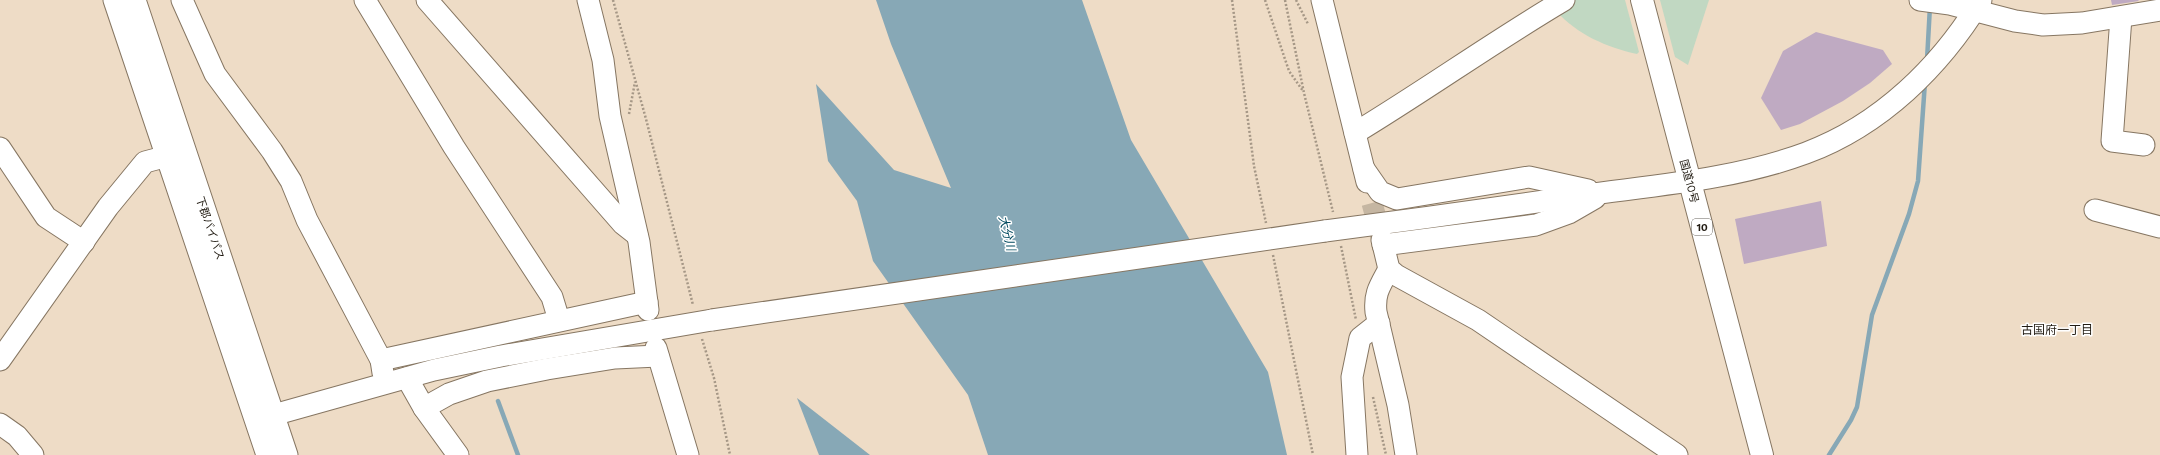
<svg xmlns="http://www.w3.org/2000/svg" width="2160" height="455" viewBox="0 0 2160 455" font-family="Commissioner,'Noto Sans JP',sans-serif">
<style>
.green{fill:#c1d8c2}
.water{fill:#87a8b6}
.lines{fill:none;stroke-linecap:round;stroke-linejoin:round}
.stream{stroke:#87a8b6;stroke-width:4.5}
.building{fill:#bfaac2}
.minor-tunnel{stroke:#c5b6a2;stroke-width:21;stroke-dasharray:21 10;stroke-linecap:butt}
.minor-casing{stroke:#867662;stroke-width:23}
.highway-casing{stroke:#867662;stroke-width:24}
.path{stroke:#a59786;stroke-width:2.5;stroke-dasharray:2 2;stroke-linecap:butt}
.minor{stroke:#fff;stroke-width:21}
.highway{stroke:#fff;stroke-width:22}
.minor-bridge-casing{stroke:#867662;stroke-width:23;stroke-linecap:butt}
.minor-bridge{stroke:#fff;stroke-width:21}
.labels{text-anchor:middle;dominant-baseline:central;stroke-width:3;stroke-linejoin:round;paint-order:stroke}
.shield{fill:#fff;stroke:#64605a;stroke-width:1}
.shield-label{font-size:10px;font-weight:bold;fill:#221c13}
.street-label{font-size:11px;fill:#221c13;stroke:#fff}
.water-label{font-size:12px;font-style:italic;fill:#014a5f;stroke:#fff}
.neighbourhood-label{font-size:12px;fill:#221c13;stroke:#fff}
</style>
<rect width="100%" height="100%" fill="#eedcc6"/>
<!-- green -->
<g class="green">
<path d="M1574 0H1625L1639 52 1637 54C1606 47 1578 35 1556 11Z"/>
<polygon points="1660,0 1709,0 1688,65 1675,57"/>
</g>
<!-- water -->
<g class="water">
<polygon points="876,0 1082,0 1131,140 1268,372 1287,455 988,455 968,395 873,261 857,201 828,161 816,84 894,170 951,188 891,44"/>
<polygon points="797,398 870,455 819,455"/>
</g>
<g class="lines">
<!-- stream -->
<g class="stream">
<polyline points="1927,60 1930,6"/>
<polyline points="498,401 518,455"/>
<polyline points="1829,455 1851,420 1857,407 1872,315 1909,214 1918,181 1925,82"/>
</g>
</g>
<!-- building -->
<g class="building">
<polygon points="2111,0 2138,0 2139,1 2112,5"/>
<polygon points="1816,32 1883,50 1892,64 1870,83 1843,101 1800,124 1781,130 1761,98 1783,51"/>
<polygon points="1821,201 1827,246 1744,264 1735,219"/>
</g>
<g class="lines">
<!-- minor-tunnel -->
<polyline class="minor-tunnel" points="1372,203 1382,240"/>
<defs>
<g id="minor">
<polyline points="114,0 267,455"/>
<polyline points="135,0 287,455"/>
<polyline points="182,0 215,74 272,151 291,181 307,220 381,360"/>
<polyline points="365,0 454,147 552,297 559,320"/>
<polyline points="427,0 623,224 637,235"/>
<polyline points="588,0 603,60 610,116 639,242 648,310"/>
<polyline points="1322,0 1367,182"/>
<polyline points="1920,0 1950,4 2015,21 2043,25 2082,23 2160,10"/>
<polyline points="2121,17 2112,141 2144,145"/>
<path d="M1355 133C1426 90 1493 42 1564 0"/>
<polyline points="0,148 46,217 84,242"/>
<polyline points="1364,169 1380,192 1397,199 1529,177 1588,190"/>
<polyline points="2095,210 2160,227"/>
<path d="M1325 231C1411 220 1498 208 1585 195 1658 185 1736 179 1806 153 1881 125 1940 67 1981 0"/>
<polyline points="1382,240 1389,269 1396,275 1478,320 1677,455"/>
<polyline points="1383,245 1536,225 1569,213 1595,198"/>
<path d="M1389 269C1380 286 1374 293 1376 312L1398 405 1406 455"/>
<polyline points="656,348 688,455"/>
<polyline points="0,360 108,207 145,162 179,153"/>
<polyline points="383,373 381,360 647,302"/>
<polyline points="407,378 424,408 458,455"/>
<polyline points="424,408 449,394 487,381 547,369 615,358 658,356"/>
<polyline points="259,419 434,370 501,356 712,320"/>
<polyline points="0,424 17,436 33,455"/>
<polyline points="1357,455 1352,377 1360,338 1379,323"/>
</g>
<polyline id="highway" points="1642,0 1762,455"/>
</defs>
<!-- minor casing -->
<use href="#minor" class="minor-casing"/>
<!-- highway casing -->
<use href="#highway" class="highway-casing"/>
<!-- path -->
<g class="path">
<polyline points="613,0 646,119 693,305"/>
<polyline points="1232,0 1254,166 1266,223"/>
<polyline points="1265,0 1289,71 1303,91"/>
<polyline points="1285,0 1304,93 1333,212"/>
<polyline points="1296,0 1308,24"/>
<polyline points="629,114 635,82"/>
<polyline points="1341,246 1356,320"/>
<polyline points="1273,255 1313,455"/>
<polyline points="702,339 714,378 730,455"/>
<polyline points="1373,397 1386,455"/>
</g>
<!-- minor -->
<use href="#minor" class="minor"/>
<!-- highway -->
<use href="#highway" class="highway"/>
<defs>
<polyline id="minor-bridge" points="712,320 1325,231"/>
</defs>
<!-- minor-bridge casing -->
<use href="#minor-bridge" class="minor-bridge-casing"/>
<!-- minor-bridge -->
<use href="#minor-bridge" class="minor-bridge"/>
</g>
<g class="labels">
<!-- shield labels -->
<rect class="shield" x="1692" y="219" width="20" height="16" rx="3"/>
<g class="shield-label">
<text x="1702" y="227">10</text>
</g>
<!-- street labels -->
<g class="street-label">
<text transform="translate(1690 181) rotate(75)">国道10号</text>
<text transform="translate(211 228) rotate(71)">下郡バイパス</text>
</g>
<!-- water labels -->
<g class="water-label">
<text transform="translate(1008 233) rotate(76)">大分川</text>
</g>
<!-- neighbourhood labels -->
<g class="neighbourhood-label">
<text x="2057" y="329">古国府一丁目</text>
</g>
</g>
</svg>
